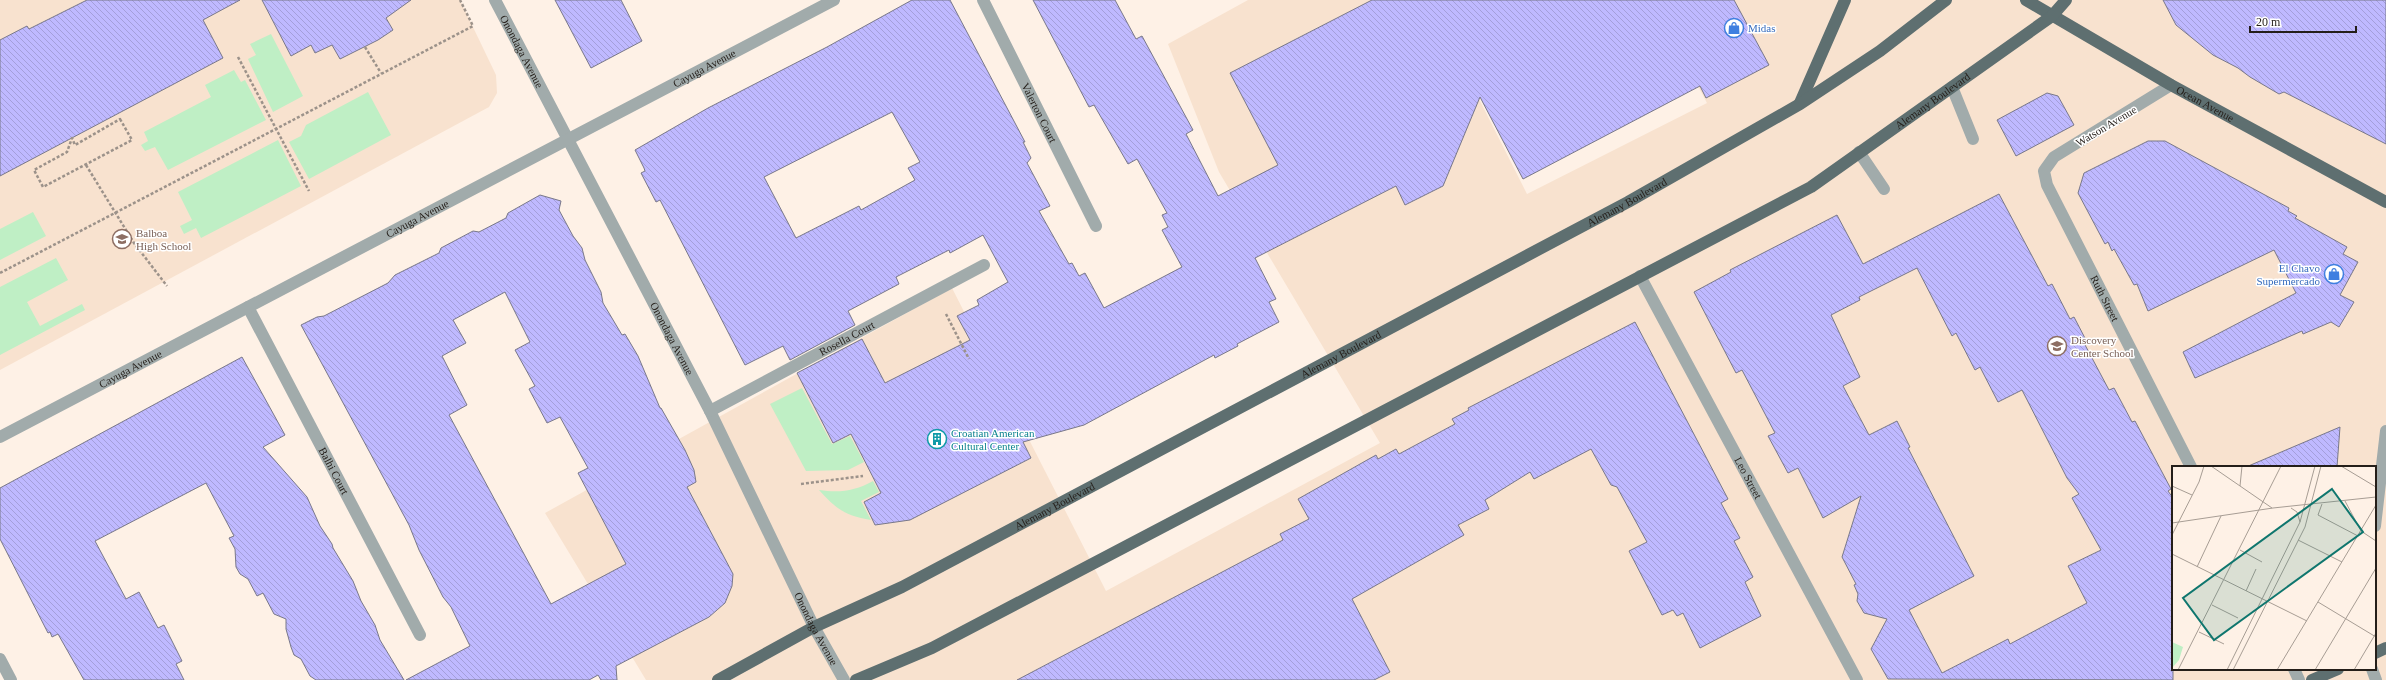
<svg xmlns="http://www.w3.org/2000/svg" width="2386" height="680" viewBox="0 0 2386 680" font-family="'Times New Roman',serif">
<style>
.built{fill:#f8e2cf;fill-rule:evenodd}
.grass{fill:#bfefc5}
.building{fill:url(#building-back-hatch);stroke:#797889;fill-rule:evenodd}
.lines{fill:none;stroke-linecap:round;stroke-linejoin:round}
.path{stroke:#9c928a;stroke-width:2.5;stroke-dasharray:3 2;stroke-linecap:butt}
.minor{stroke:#a1abab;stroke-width:12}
.major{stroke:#5e6f70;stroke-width:12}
.labels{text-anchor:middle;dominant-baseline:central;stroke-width:3;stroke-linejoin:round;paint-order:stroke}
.shop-label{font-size:11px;fill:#366cbe;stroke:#fff;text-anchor:start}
.street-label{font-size:11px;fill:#241e19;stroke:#fff}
.education-label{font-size:11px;fill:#785e54;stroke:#fff;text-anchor:start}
.culture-label{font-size:11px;fill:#0d838f;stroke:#fff;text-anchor:start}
.inset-road{fill:none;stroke:#a79d94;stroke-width:1}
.view{fill:#0f766e;fill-opacity:0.15;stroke:#0f766e;stroke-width:2}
.inset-edge{fill:none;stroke:#241e19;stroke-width:2}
</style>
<defs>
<pattern id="building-back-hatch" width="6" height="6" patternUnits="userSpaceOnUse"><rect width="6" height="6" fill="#bfb9ff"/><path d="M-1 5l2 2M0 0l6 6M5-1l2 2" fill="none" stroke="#a49fda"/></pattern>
</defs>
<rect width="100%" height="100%" fill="#fef1e6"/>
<!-- built -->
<g class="built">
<polygon points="0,0 460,0 496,75 497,93 489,107 0,370"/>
<path d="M1248 0H1429L1527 194 1707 103 1652 0H2386V680H646L545 513 952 288 1106 591 1380 443 1219 172 1168 44ZM2173 467H2375V669H2173Z"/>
</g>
<!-- grass -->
<g class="grass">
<polygon points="271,34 303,96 273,112 248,59 256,55 250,44"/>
<polygon points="234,70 241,82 245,80 266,120 168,170 155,147 145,151 141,145 148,141 144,132 211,97 205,85"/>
<polygon points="368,92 391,135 309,179 289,142 301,136 306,125"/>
<polygon points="278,140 301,186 201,238 196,228 184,234 180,226 192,220 178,192"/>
<polygon points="33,212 46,236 0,260 0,229"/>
<polygon points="56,258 68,280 27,302 40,326 82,304 85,310 0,355 0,287"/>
<polygon points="802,388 832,444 850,436 864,462 848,470 806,471 770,404"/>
<path d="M873 481 879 492 861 501 871 520C846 516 836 509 819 490 840 493 855 491 873 481Z"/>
</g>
<!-- building -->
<g class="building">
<polygon points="87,0 240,0 203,20 223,58 0,176 0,40 27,26 29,29"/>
<polygon points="262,0 411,0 386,18 393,30 378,40 340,59 332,45 315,53 311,45 291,56"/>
<polygon points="555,0 621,0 642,41 591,68"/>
<path d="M912 0H950L1025 142H1023L1031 158 1027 163 1050 206 1039 211 1069 264 1072 263 1079 276 1085 273 1104 308 1182 267 1162 230 1168 227 1162 215 1167 213 1137 159 1128 164 1094 105 1089 107 1033 0H1115L1136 39 1142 36 1193 130 1186 134 1218 196 1278 165 1230 73 1372 0H1734L1769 65 1706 98 1700 86 1523 179 1480 97 1443 186 1405 205 1396 186 1255 258 1276 299 1269 302 1279 322 1237 344 1238 346 1215 358 1214 355 1084 425 1023 442 1031 458 910 520 875 525 864 502 881 493 851 434 833 443 797 373 862 339 885 383 970 340 957 316 979 305 977 300 1008 282 983 235 950 253 949 250 896 277 899 284 848 311 855 325 790 360 783 346 745 365 660 200 656 202 641 173 645 171 644 168 635 150 708 108 827 47ZM892 112 920 162 908 168 915 180 861 210 859 206 796 238 764 177Z"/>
<polygon points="2163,0 2386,0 2386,144 2284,92 2279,94 2250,77 2238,68 2213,55 2176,25"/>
<polygon points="2047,93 2058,96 2074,125 2016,156 1997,120"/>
<polygon points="2148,141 2165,141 2289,208 2288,211 2297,216 2295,218 2347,247 2343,254 2358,262 2340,295 2354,302 2339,327 2331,322 2303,334 2302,331 2195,378 2183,352 2296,293 2274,250 2148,311 2137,284 2134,285 2114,249 2112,251 2108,242 2105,244 2078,193 2084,173"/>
<path d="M1999 194 2048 286 2052 284 2070 319 2074 317 2087 342 2084 343 2109 390 2114 388 2132 422 2135 421 2171 489 2168 491 2173 498V680L1888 679 1871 649 1887 619 1864 613 1857 601 1858 594 1854 585 1856 584 1842 557 1861 496 1823 518 1798 468 1788 473 1768 436 1775 433 1742 370 1736 373 1694 292 1731 272 1730 270 1837 215 1863 264ZM1917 268 1952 336 1956 333 1975 370 1980 367 1998 402 2022 390 2067 478 2079 494 2072 498 2101 550 2068 566 2087 603 2010 644 2008 639 1942 673 1909 610 1974 576 1908 448 1910 447 1897 421 1869 435 1843 386 1860 377 1831 315 1860 300 1859 297Z"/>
<path d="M540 195 561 201 559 210 573 236 582 248 585 260 601 292 603 303 622 335 625 334 638 356 660 408H661L685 450 694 470 696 482 687 487 733 574 732 586 725 603 709 617 616 666 617 680H601L598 675 589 680H406L470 646 451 607 443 597 419 550 409 525 301 325 317 317 324 316 388 283 395 275 439 253 441 248 473 231 479 232 506 218 508 213ZM505 292 530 342 515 350 535 386 529 389 547 423 560 417 588 468 578 473 626 564 551 604 449 415 467 405 442 356 466 343 453 320Z"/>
<polygon points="1635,322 1728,499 1721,503 1740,538 1734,541 1753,577 1745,582 1761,616 1700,648 1683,613 1677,616 1673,610 1662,615 1629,551 1647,542 1617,487 1611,485 1591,449 1534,479 1530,472 1485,500 1489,509 1458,525 1464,535 1352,599 1390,672 1374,680 1017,680 1283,540 1280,534 1309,519 1298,499 1376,455 1378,459 1396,449 1399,454 1455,424 1452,419 1469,410 1468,408"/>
<polygon points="242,357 285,435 263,447 307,497 320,526 332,544 333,548 353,581 361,601 375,625 380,640 404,680 316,680 310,676 301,659 294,655 291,647 286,629 286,619 274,614 263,593 257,596 248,579 240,574 236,567 235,549 229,538 234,536 206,483 95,541 126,599 139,592 158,628 164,625 182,661 176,664 184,680 84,680 58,634 52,637 50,632 48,633 0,539 0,488"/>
<polygon points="2340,427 2337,467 2246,467"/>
</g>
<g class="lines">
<!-- path -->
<g class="path">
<polyline points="365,47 381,73"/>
<polyline points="238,57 309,191"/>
<polygon points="120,119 132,140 43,187 34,170 67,152 72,138 75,145"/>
<polyline points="86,165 134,243 167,286"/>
<polyline points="0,273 473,26 460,0"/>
<polyline points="946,314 969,359"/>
<polyline points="801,484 863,476"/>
</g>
<!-- minor -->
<g class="minor">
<path id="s1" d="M495 0 710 411 814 627 844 680"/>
<path id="s2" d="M983 0 1096 226"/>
<path id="s3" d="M2171 85 2054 157 2044 171 2047 185 2191 467"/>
<polyline points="1952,87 1973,139"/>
<polyline points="1859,152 1884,189"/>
<path id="s4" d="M1640 276 1857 680"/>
<path id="s5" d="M248 307 420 635"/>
<path id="s6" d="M710 411 984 265"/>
<path id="s7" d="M0 437 834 0"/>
<polyline points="2375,526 2386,431"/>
<polyline points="0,659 11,680"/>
<polyline points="2294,669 2299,680"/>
<polyline points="2372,669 2376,680"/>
</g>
<!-- major -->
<g class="major">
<path id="s8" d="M2026 0 2171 85 2386 202"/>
<polyline points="1800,103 1845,0"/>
<polyline points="2375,653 2386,648"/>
<path id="s9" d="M718 680 814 627 902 587 1628 202 1800 104 1880 51 1946 0"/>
<path id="s10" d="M856 680 932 648 1811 187 2052 16 2066 0"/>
<polyline points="2312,680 2338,669"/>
</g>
</g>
<!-- icons -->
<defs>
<symbol id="shop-ring" viewBox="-11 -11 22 22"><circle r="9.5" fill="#fff" stroke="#3f7fe0" stroke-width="1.5"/><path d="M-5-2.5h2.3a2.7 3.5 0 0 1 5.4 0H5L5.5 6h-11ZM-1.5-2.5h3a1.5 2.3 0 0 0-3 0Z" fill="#3f7fe0"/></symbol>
<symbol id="school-ring" viewBox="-11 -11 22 22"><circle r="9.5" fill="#fff" stroke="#8d6e63" stroke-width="1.5"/><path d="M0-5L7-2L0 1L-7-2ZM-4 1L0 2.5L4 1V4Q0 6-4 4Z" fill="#8d6e63"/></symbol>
<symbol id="building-ring" viewBox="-11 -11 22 22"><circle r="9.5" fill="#fff" stroke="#0f9aa8" stroke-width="1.5"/><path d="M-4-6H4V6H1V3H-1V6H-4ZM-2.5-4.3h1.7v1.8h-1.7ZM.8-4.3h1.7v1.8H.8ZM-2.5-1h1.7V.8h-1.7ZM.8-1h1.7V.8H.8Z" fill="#0f9aa8"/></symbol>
</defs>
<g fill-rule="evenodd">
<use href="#shop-ring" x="1723" y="17" width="22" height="22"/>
<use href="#school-ring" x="111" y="228" width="22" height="22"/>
<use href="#shop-ring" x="2323" y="263" width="22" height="22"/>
<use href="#school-ring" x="2046" y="335" width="22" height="22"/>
<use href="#building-ring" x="926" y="428" width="22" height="22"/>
</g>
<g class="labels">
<!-- shop labels -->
<g class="shop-label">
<text x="1748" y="28">Midas</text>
<text x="2320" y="268" text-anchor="end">El Chavo<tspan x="2320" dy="13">Supermercado</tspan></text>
</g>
<!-- street labels -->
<g class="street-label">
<text stroke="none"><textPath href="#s1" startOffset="58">Onondaga Avenue</textPath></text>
<text stroke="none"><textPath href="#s7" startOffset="795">Cayuga Avenue</textPath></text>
<text stroke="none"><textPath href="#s10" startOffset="1224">Alemany Boulevard</textPath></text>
<text stroke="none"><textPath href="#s8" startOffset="207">Ocean Avenue</textPath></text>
<text stroke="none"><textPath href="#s2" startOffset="126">Valerton Court</textPath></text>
<text transform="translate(2106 126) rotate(-31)">Watson Avenue</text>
<text stroke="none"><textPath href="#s9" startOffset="1027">Alemany Boulevard</textPath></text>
<text stroke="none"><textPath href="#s7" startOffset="471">Cayuga Avenue</textPath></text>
<text stroke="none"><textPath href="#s3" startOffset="296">Ruth Street</textPath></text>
<text stroke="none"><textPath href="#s6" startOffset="155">Rosella Court</textPath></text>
<text stroke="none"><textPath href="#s1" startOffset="382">Onondaga Avenue</textPath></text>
<text stroke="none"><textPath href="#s9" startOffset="703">Alemany Boulevard</textPath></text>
<text stroke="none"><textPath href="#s7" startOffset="147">Cayuga Avenue</textPath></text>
<text stroke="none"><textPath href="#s5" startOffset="185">Balhi Court</textPath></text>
<text stroke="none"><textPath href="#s4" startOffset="229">Leo Street</textPath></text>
<text stroke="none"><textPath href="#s9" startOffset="379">Alemany Boulevard</textPath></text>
<text stroke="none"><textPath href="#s1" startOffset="706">Onondaga Avenue</textPath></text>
</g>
<!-- education labels -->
<g class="education-label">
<text x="136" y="233">Balboa<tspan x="136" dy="13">High School</tspan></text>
<text x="2071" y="340">Discovery<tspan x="2071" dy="13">Center School</tspan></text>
</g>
<!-- culture labels -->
<g class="culture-label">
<text x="951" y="433">Croatian American<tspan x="951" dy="13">Cultural Center</tspan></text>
</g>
</g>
<!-- overview -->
<g transform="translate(2172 466)">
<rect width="204" height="204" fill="#fef1e6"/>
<path d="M0 176 11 181 7 194 0 202Z" fill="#bfefc5"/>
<path class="inset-road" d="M39 0 100 42M169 0 204 21M0 20 20 29M68 20 70 0M173 35 189 65 204 75M150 38 146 49 186 70M119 42 125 46 128 56M0 57 101 42 204 31M0 69 27 16 32 0M126 74 170 96M68 84 90 96M0 88 135 155M25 101 49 50M74 125 84 103M146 136 204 171M40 139 66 152M27 166 52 178M6 204 109 0M55 204 128 56 143 0M61 204 133 61 149 0M105 204 204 39M143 204 204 102M182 204 204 167"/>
<path class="view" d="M160 23 191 66 42 174 11 132Z"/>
<rect width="204" height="204" class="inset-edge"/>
</g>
<!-- scale -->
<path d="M2250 26v6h106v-6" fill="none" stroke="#241e19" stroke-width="2"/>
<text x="2256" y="26" font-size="12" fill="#241e19" stroke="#ffffff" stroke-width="3" paint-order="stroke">20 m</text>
</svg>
